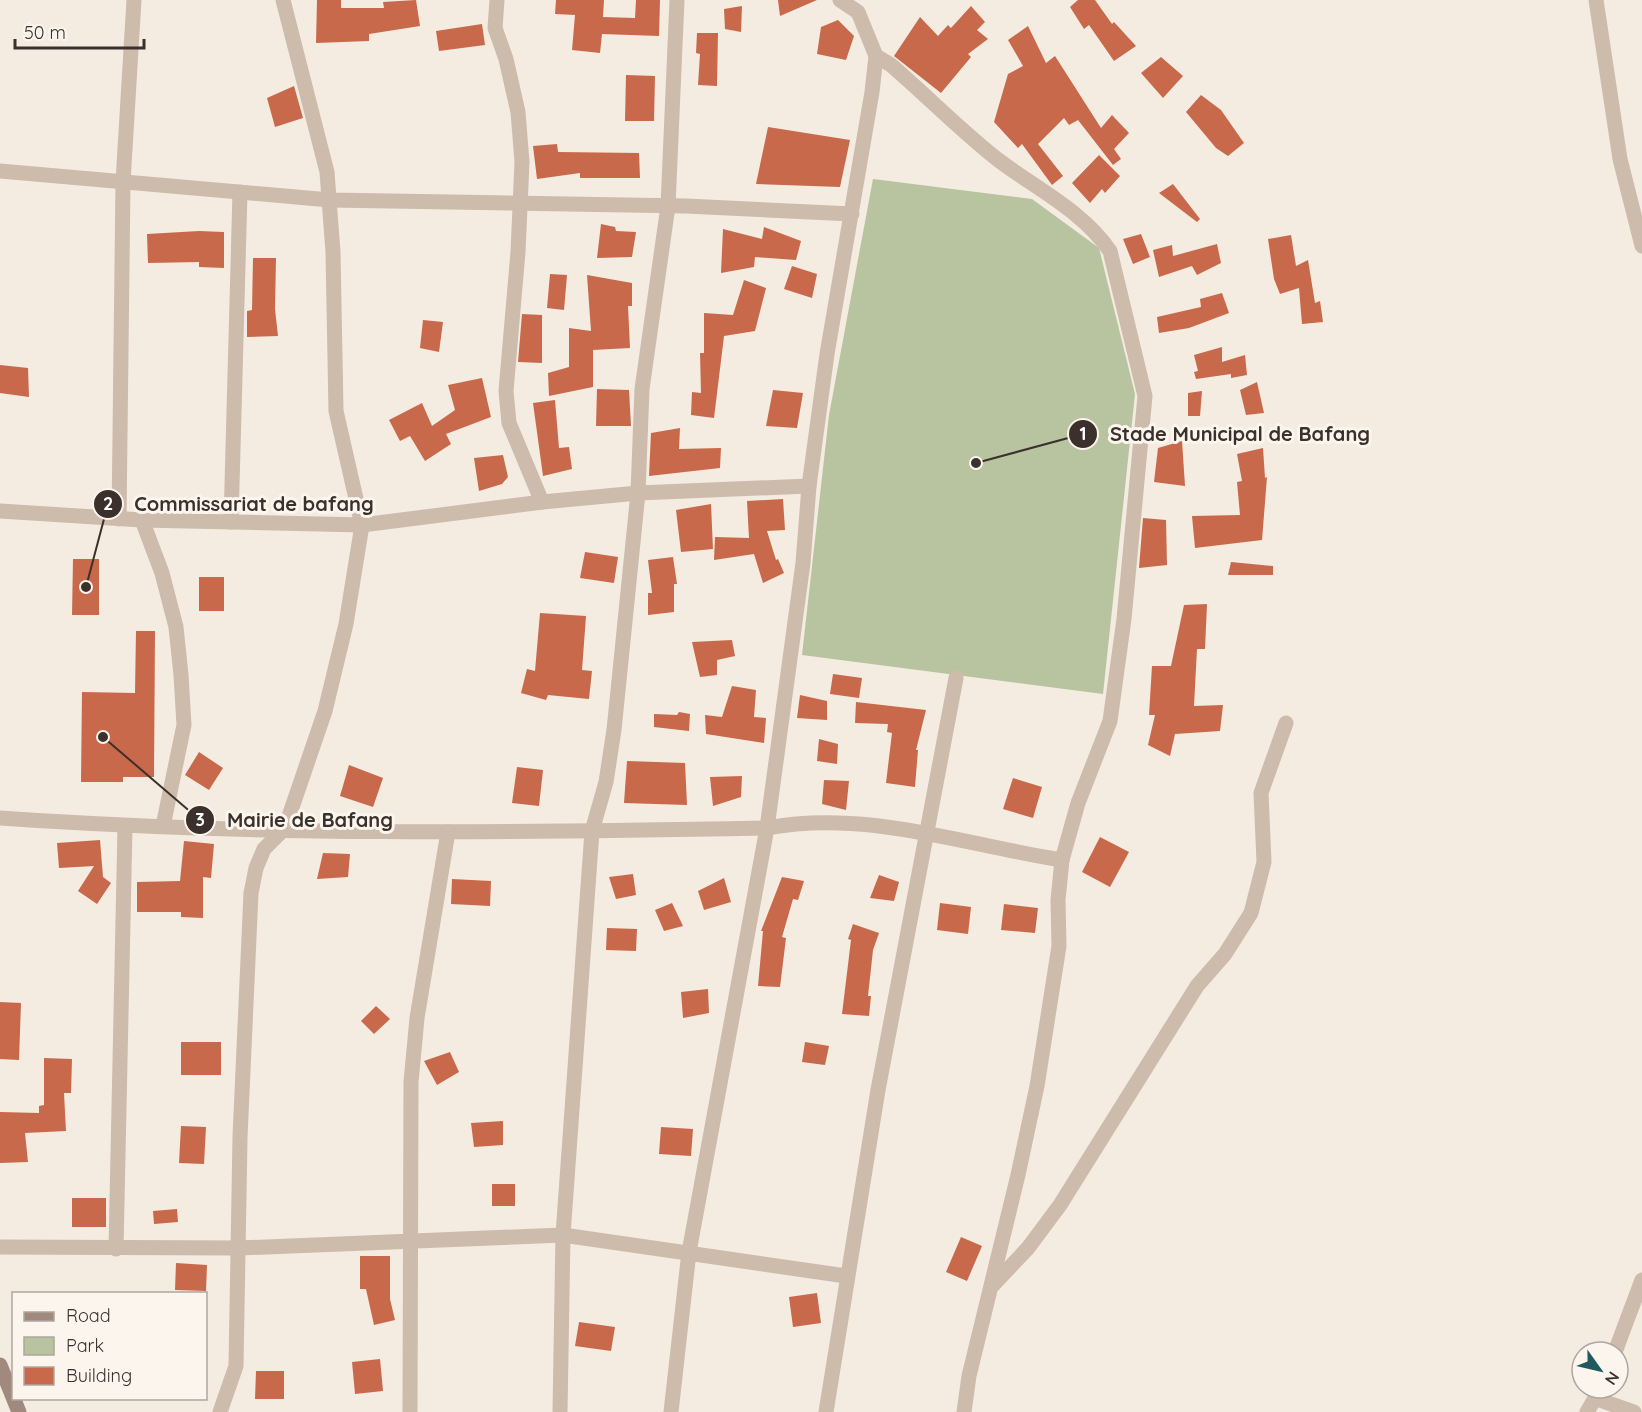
<svg xmlns="http://www.w3.org/2000/svg" width="1642" height="1412" viewBox="0 0 1642 1412" font-family="Quicksand,sans-serif">
<style>
.green{fill:#b8c4a0}
.building{fill:#c8694b}
.lines{fill:none;stroke-linecap:round;stroke-linejoin:round}
.street{stroke:#cdbbac;stroke-width:15}
.secondary{stroke:#a18a7d;stroke-width:15}
.leader{fill:none;stroke:#3b302b;stroke-width:2}
.callout-dot{fill:#3b302b;stroke:#fbf5ee;stroke-width:2}
.mark-label{font-size:18px;text-anchor:middle;font-weight:bold;fill:#fff}
.callout-label{font-size:20px;text-anchor:middle;font-weight:bold;fill:#3b302b;stroke:#fbf5ee;stroke-width:6;stroke-linejoin:round;paint-order:stroke}
</style>
<rect width="100%" height="100%" fill="#f4ebe1"/>
<!-- green -->
<polygon class="green" points="873,179 1032,199 1099,248 1135,394 1103,694 802,655 829,415"/>
<!-- building -->
<g class="building">
<polygon points="317,0 341,0 341,8 384,8 383,2 416,0 420,26 369,34 369,41 316,43"/>
<polygon points="556,0 604,0 603,17 635,18 636,0 660,0 659,36 602,34 600,53 572,50 575,15 555,14"/>
<polygon points="778,0 817,0 780,16"/>
<polygon points="1078,0 1095,0 1112,24 1114,22 1136,46 1114,61 1089,25 1084,29 1070,7"/>
<polygon points="742,6 741,32 725,29 724,9"/>
<polygon points="971,6 985,22 977,30 988,39 968,54 971,57 941,93 894,56 920,17 938,36 948,25 951,28"/>
<polygon points="838,20 854,36 846,60 817,54 821,27"/>
<polygon points="482,24 485,45 439,51 436,31"/>
<polygon points="1028,26 1046,63 1055,56 1101,128 1112,115 1129,133 1114,149 1121,159 1113,165 1078,120 1069,125 1064,118 1038,144 1063,176 1052,185 1022,144 1018,148 994,122 1008,74 1023,66 1008,40"/>
<polygon points="697,33 718,33 717,86 698,85 700,54 696,53"/>
<polygon points="1161,57 1183,76 1163,98 1141,73"/>
<polygon points="626,75 655,76 654,121 625,121"/>
<polygon points="294,86 303,118 275,127 267,98"/>
<polygon points="1201,95 1221,110 1244,143 1228,156 1216,148 1186,112"/>
<polygon points="768,127 850,140 840,187 756,184"/>
<polygon points="557,144 558,152 639,153 640,178 580,178 580,173 537,179 533,146"/>
<polygon points="1099,155 1120,176 1105,193 1102,189 1090,203 1072,183"/>
<polygon points="1173,184 1200,219 1197,222 1159,193"/>
<polygon points="601,224 615,227 616,231 636,232 632,257 597,258"/>
<polygon points="764,227 801,241 796,260 755,257 754,267 721,273 723,229 762,239"/>
<polygon points="199,231 224,232 224,268 199,267 199,262 148,263 147,234"/>
<polygon points="1141,234 1150,257 1133,264 1123,239"/>
<polygon points="1291,235 1296,266 1308,260 1315,303 1320,301 1323,322 1302,324 1299,288 1280,294 1274,279 1268,239"/>
<polygon points="1217,244 1221,263 1197,275 1192,266 1159,277 1153,250 1172,245 1173,256"/>
<polygon points="253,258 276,258 275,309 278,336 247,337 247,311 252,310"/>
<polygon points="792,266 817,274 812,298 784,289"/>
<polygon points="550,274 567,275 564,310 547,308"/>
<polygon points="587,275 632,283 632,306 628,306 630,348 593,350 593,387 549,396 548,373 569,367 569,328 591,331"/>
<polygon points="744,280 766,288 755,331 724,336 714,418 691,415 692,392 701,393 700,353 704,353 704,313 733,315"/>
<polygon points="1222,293 1229,313 1189,328 1159,333 1157,317 1201,307 1200,299"/>
<polygon points="522,314 542,315 542,363 518,362"/>
<polygon points="423,320 443,322 439,352 420,348"/>
<polygon points="1222,347 1222,362 1245,355 1247,375 1231,378 1231,374 1196,379 1194,372 1198,371 1194,355"/>
<polygon points="0,365 28,368 29,397 0,393"/>
<polygon points="482,378 491,417 446,434 451,444 425,461 410,436 400,441 389,420 422,403 432,426 455,410 448,385"/>
<polygon points="1257,382 1264,413 1246,415 1240,390"/>
<polygon points="597,389 629,390 631,426 596,426"/>
<polygon points="773,390 803,393 797,428 766,426"/>
<polygon points="1202,391 1200,416 1188,416 1188,393"/>
<polygon points="555,400 559,448 569,447 572,469 543,476 533,403"/>
<polygon points="680,428 679,449 721,448 720,468 649,476 651,433"/>
<polygon points="1182,441 1185,486 1154,482 1158,448"/>
<polygon points="1263,448 1265,478 1267,477 1262,540 1195,548 1192,516 1240,515 1237,482 1242,481 1237,454"/>
<polygon points="503,455 508,477 502,484 479,491 474,458"/>
<polygon points="783,499 785,530 767,531 776,560 778,559 784,573 763,583 754,554 714,560 715,537 749,538 747,501"/>
<polygon points="711,504 713,549 681,552 676,510"/>
<polygon points="1143,518 1166,520 1167,565 1139,568"/>
<polygon points="585,552 618,557 614,583 580,578"/>
<polygon points="673,557 677,584 674,584 674,612 648,615 648,593 652,593 648,560"/>
<polygon points="73,559 99,559 99,615 72,615"/>
<polygon points="1231,562 1273,566 1273,575 1228,575"/>
<rect x="199" y="577" width="25" height="34"/>
<polygon points="1207,604 1205,649 1197,649 1194,706 1223,705 1220,731 1175,734 1170,756 1148,745 1155,715 1149,715 1152,666 1171,666 1184,605"/>
<polygon points="540,613 586,616 582,670 592,671 589,699 548,695 546,700 521,693 527,669 535,671"/>
<polygon points="136,631 155,631 154,777 123,777 123,782 81,782 82,692 135,693"/>
<polygon points="732,640 735,656 717,660 717,675 700,677 692,642"/>
<polygon points="833,674 862,678 859,698 830,694"/>
<polygon points="732,686 756,690 754,717 766,718 764,743 706,734 705,715 722,717"/>
<polygon points="800,695 827,701 827,720 797,718"/>
<polygon points="856,702 926,710 916,750 918,750 915,787 886,783 892,733 887,732 888,724 855,723"/>
<polygon points="679,712 690,714 689,731 654,727 654,714 677,715"/>
<polygon points="819,739 838,744 837,764 817,761"/>
<polygon points="199,752 223,768 209,790 185,775"/>
<polygon points="627,761 685,763 687,805 624,803"/>
<polygon points="349,765 383,778 373,807 340,796"/>
<polygon points="517,767 543,770 539,806 512,803"/>
<polygon points="742,776 741,797 713,806 710,777"/>
<polygon points="1013,778 1042,787 1033,818 1003,809"/>
<polygon points="824,780 849,781 846,810 822,804"/>
<polygon points="1100,837 1129,852 1110,887 1082,872"/>
<polygon points="100,840 103,877 111,883 97,904 78,891 94,866 59,868 57,843"/>
<polygon points="184,841 214,844 211,878 203,877 203,918 181,917 181,912 137,912 137,882 180,881"/>
<polygon points="323,853 350,854 348,877 317,879"/>
<polygon points="633,874 636,895 616,899 609,877"/>
<polygon points="879,875 899,882 894,901 870,898"/>
<polygon points="782,877 804,881 798,900 793,899 782,937 786,938 780,987 758,986 763,931 761,931"/>
<polygon points="724,878 731,902 704,910 698,891"/>
<polygon points="452,879 491,881 490,906 451,904"/>
<polygon points="672,903 683,926 664,931 655,910"/>
<polygon points="940,903 971,907 968,934 937,930"/>
<polygon points="1004,904 1038,908 1035,933 1001,930"/>
<polygon points="853,924 879,933 873,950 868,996 871,996 869,1016 842,1014 851,940 848,939"/>
<polygon points="607,928 637,929 636,951 606,950"/>
<polygon points="708,989 709,1013 683,1018 681,992"/>
<polygon points="0,1002 21,1003 19,1060 0,1059"/>
<polygon points="376,1006 390,1019 374,1034 361,1021"/>
<rect x="181" y="1042" width="40" height="33"/>
<polygon points="805,1042 829,1046 825,1065 802,1062"/>
<polygon points="450,1052 459,1072 437,1085 424,1061"/>
<polygon points="44,1058 72,1059 71,1093 64,1093 66,1131 25,1133 28,1162 0,1163 0,1112 39,1113 39,1106 44,1105"/>
<polygon points="503,1121 503,1145 474,1147 471,1123"/>
<polygon points="181,1126 206,1127 204,1164 179,1163"/>
<polygon points="661,1127 693,1129 691,1156 659,1154"/>
<rect x="492" y="1184" width="23" height="22"/>
<rect x="72" y="1198" width="34" height="29"/>
<polygon points="177,1209 178,1222 154,1224 153,1211"/>
<polygon points="961,1237 982,1246 967,1281 946,1272"/>
<polygon points="360,1256 390,1256 390,1299 395,1320 374,1325 366,1289 360,1289"/>
<polygon points="176,1263 207,1265 206,1291 175,1290"/>
<polygon points="817,1293 821,1323 793,1327 789,1297"/>
<polygon points="579,1322 615,1327 611,1351 575,1346"/>
<polygon points="380,1359 383,1391 355,1394 352,1362"/>
<polygon points="256,1371 284,1371 284,1399 255,1399"/>
</g>
<g class="lines">
<!-- street -->
<g class="street">
<polyline points="497,0 495,28 506,59 518,112 522,162 518,252 506,391 509,423 542,502"/>
<polyline points="1596,0 1620,159 1642,246"/>
<path d="M876 56 891 65C927 96 960 130 997 159 1035 188 1083 211 1110 251L1145 396 1124 619 1110 721 1078 803 1062 860 1058 900 1059 946 1037 1086 1018 1175 969 1376 964 1412"/>
<polyline points="0,171 330,200 686,206 852,214"/>
<polyline points="0,511 142,520 362,525 542,502 638,493 809,486"/>
<polyline points="119,519 123,182 134,0"/>
<polyline points="142,520 162,573 176,627 181,675 184,725 163,826"/>
<polyline points="231,522 240,192"/>
<path d="M0 818C255 836 512 833 767 828 866 809 965 845 1062 860"/>
<polyline points="0,1247 239,1248 563,1235 846,1276"/>
<polyline points="116,1249 125,827"/>
<polyline points="993,1285 1028,1248 1060,1205 1197,986 1225,954 1251,913 1264,862 1261,793 1286,723"/>
<polyline points="1615,1352 1642,1280"/>
<polyline points="1597,1399 1634,1412"/>
<polyline points="220,1412 236,1366 240,1137 251,893 256,868 264,849 285,828 325,711 346,624 362,525 336,411 333,252 327,172 283,0"/>
<polyline points="410,1412 411,1082 417,1018 448,832"/>
<polyline points="560,1412 563,1235 592,831 606,782 614,730 638,493 642,389 668,206 677,0"/>
<polyline points="671,1412 689,1252 767,828 803,563 809,486 827,354 872,92 876,56 858,12 840,0"/>
<polyline points="826,1412 878,1090 956,678"/>
<polyline points="1587,1412 1601,1388"/>
</g>
<!-- secondary -->
<polyline class="secondary" points="0,1365 19,1412"/>
</g>
<!-- callouts -->
<path class="leader" d="M976 463L1083 434M86 587L108 504M103 737L200 820"/>
<g class="callout-dot">
<circle cx="976" cy="463" r="6"/>
<circle cx="86" cy="587" r="6"/>
<circle cx="103" cy="737" r="6"/>
<circle cx="1083" cy="434" r="15"/>
<circle cx="108" cy="504" r="15"/>
<circle cx="200" cy="820" r="15"/>
</g>
<g class="mark-label">
<text x="1083" y="440">1</text>
<text x="108" y="510">2</text>
<text x="200" y="826">3</text>
</g>
<g class="callout-label">
<text x="1240" y="441">Stade Municipal de Bafang</text>
<text x="254" y="511">Commissariat de bafang</text>
<text x="310" y="827">Mairie de Bafang</text>
</g>
<!-- legend -->
<rect x="12" y="1292" width="195" height="108" fill="#fbf5ee" stroke="#aea6a0" stroke-width="1.5"/>
<rect x="24" y="1312" width="30" height="9" fill="#a18a7d" stroke="#aea6a0" stroke-width="1.5"/>
<text x="66" y="1322" font-size="18" fill="#3b302b">Road</text>
<rect x="24" y="1337" width="30" height="18" fill="#b8c4a0" stroke="#aea6a0" stroke-width="1.5"/>
<text x="66" y="1352" font-size="18" fill="#3b302b">Park</text>
<rect x="24" y="1367" width="30" height="18" fill="#c8694b" stroke="#aea6a0" stroke-width="1.5"/>
<text x="66" y="1382" font-size="18" fill="#3b302b">Building</text>
<!-- north arrow -->
<g transform="translate(1600 1370) rotate(124)"><circle r="28" fill="#fbf5ee" stroke="#aea6a0" stroke-width="1.5"/>
<path d="M0-4.5L10 22L0 15L-10 22Z" fill="#1f5a5e"/>
<text y="-9" font-size="16" font-weight="bold" text-anchor="middle" fill="#3b302b">N</text>
</g>
<!-- scale -->
<path d="M15 39v9h129v-9" fill="none" stroke="#3b302b" stroke-width="3"/>
<text x="24" y="39" font-size="18" fill="#3b302b" stroke="#fbf5ee" stroke-width="4.5" paint-order="stroke">50 m</text>
</svg>
